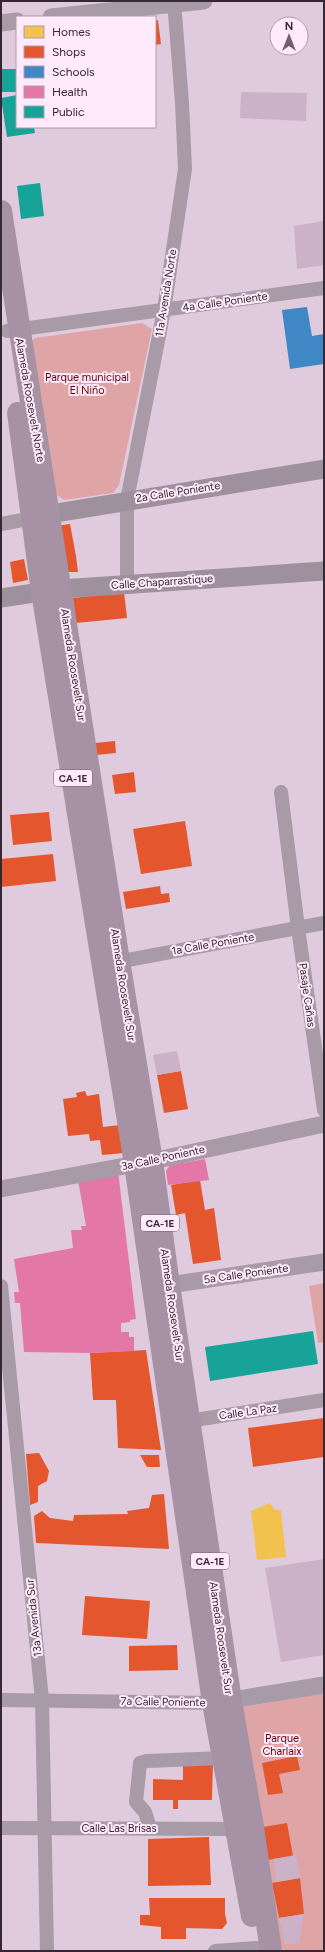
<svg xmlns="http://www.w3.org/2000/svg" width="325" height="1952" viewBox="0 0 325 1952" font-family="Figtree,sans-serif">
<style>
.green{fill:#dfa5a6}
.homes{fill:#f2c14e}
.shops{fill:#e4572e}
.schools{fill:#3f88c5}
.health{fill:#e377a8}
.public{fill:#17a398}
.building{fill:#cbb2c8}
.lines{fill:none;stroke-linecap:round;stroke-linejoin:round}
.minor{stroke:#a89aa7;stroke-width:14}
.tertiary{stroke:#a89aa7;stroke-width:17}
.secondary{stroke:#9f909e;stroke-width:19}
.trunk{stroke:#a692a4;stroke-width:22}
.labels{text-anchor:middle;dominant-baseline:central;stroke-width:4;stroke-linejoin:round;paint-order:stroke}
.shield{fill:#feeafb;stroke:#716270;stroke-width:1}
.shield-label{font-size:10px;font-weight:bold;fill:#352734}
.street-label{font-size:11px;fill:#352734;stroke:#feeafb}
.park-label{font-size:11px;fill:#670000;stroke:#feeafb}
</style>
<rect width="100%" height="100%" fill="#e0cadd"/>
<!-- green -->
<g class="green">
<polygon points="142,323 152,329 119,485 113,493 64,500 52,492 29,344 35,338"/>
<polygon points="324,1283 324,1342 318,1343 309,1286"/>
<polygon points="324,1693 324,1951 273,1951 233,1709"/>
</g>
<!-- homes -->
<polygon class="homes" points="270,1503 274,1509 281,1511 286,1557 257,1560 251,1511"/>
<!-- shops -->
<g class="shops">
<polygon points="158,20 161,44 155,45 155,21"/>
<polygon points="70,524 76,556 78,572 63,572 56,526"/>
<polygon points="24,559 28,580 13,583 10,562"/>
<polygon points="124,592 127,618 76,623 73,598"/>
<polygon points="115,741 116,753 96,755 95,743"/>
<polygon points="134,772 136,792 115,794 112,775"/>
<polygon points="49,812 52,841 13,845 10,815"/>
<polygon points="185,821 192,866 141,874 133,829"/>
<polygon points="53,854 56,881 1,887 1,859"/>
<polygon points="160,886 161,894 169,893 170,902 126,909 123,892"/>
<polygon points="181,1071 188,1109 164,1113 157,1075"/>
<polygon points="85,1091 87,1096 99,1094 103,1127 120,1125 124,1153 102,1155 100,1140 90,1141 89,1134 68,1136 63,1099 77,1097 76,1093"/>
<polygon points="200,1180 205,1210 214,1208 221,1260 193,1264 185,1213 176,1215 171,1185"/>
<polygon points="146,1350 161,1450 118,1448 116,1400 93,1400 90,1353"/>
<polygon points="324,1418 324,1457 253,1467 248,1428"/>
<polygon points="39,1453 49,1471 47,1481 38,1486 38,1502 30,1505 26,1454"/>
<polygon points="140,1455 159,1455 160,1467 147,1467"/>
<polygon points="164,1494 169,1549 36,1543 34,1516 42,1511 50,1518 73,1521 74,1515 128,1514 127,1511 149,1508 152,1495"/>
<polygon points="85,1596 150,1601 147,1639 82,1635"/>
<polygon points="177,1645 178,1670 129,1671 129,1646"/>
<polygon points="297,1756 300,1770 279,1774 283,1793 268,1795 262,1763"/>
<polygon points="183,1762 213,1762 212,1800 178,1800 178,1809 173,1809 173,1800 153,1800 153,1779 183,1780"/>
<polygon points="287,1823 293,1856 268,1860 263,1827"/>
<polygon points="209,1837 211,1885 148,1886 148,1839"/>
<polygon points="300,1878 304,1914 279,1918 272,1883"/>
<polygon points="149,1898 225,1898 225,1914 227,1923 222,1929 186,1928 186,1939 161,1939 161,1927 140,1925 140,1915 150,1915"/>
</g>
<!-- schools -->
<polygon class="schools" points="307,307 312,336 324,334 324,364 290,369 282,310"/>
<!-- health -->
<g class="health">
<polygon points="205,1159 209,1180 168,1185 166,1171 170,1165"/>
<polygon points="118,1171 136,1319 130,1320 130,1322 121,1323 121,1332 129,1332 129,1337 134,1337 134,1351 90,1353 24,1352 20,1303 15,1303 14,1292 19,1292 14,1259 73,1248 71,1230 82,1230 81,1226 86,1226 78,1180"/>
</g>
<!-- public -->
<g class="public">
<rect x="1" y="69" width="16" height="23"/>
<polygon points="17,95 17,127 34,127 35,133 7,137 1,98"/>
<polygon points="40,183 44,216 21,219 17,186"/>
<polygon points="313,1331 318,1364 210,1381 205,1347"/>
</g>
<!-- building -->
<g class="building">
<polygon points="241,92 307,93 306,121 240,118"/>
<polygon points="324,221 324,265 297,269 294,226"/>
<polygon points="177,1051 181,1071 157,1075 153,1055"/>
<polygon points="324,1559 324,1655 281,1662 265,1568"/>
<polygon points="296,1855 300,1878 276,1882 273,1859"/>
<polygon points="304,1914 299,1943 285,1944 279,1918"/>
</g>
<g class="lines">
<!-- minor -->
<g class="minor">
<polyline points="7,331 324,288"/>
<polyline points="1,524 33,518"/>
<polyline points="127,584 127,500 164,310 185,169 182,103 174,1"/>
<polyline points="281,792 298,928 324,1110"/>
<polyline points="112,963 324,923"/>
<polyline points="1,1286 42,1700 47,1951"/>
<polyline points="182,1422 324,1400"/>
<polyline points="1,1700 213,1703"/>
<polyline points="1,1828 236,1829"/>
<polyline points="150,1828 145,1812 136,1802 140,1763 147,1761 223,1758"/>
<polyline points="215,1951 257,1948"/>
</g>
<!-- tertiary -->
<g class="tertiary">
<polyline points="51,17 204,1"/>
<polyline points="1,23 17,21"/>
<polyline points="1,1189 152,1161 324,1124"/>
<polyline points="169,1285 324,1262"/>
<polyline points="220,1702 324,1685"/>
</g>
<!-- secondary -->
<g class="secondary">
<polyline points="33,514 50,514 324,469"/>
<polyline points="1,598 61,589 324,571"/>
</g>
<!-- trunk -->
<g class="trunk">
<polyline points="1,211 119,961 152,1161 169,1285 231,1701 253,1827 271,1951"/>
<polyline points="18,413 42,592 135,1164 213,1703 252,1916"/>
</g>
</g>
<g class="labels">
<!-- shield labels -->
<g class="shield">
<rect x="54" y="770" width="38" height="16" rx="3"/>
<rect x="141" y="1215" width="38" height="16" rx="3"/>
<rect x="191" y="1553" width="38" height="16" rx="3"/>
</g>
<g class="shield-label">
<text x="73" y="778">CA-1E</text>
<text x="160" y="1223">CA-1E</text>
<text x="210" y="1561">CA-1E</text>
</g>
<!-- street labels -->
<g class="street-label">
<text transform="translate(166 293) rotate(-81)">11a Avenida Norte</text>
<text transform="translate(225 302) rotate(-8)">4a Calle Poniente</text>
<text transform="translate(30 400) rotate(80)">Alameda Roosevelt Norte</text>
<text transform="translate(178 492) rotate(-9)">2a Calle Poniente</text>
<text transform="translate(162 582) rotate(-4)">Calle Chaparrastique</text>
<text transform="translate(73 665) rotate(81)">Alameda Roosevelt Sur</text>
<text transform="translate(213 944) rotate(-10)">1a Calle Poniente</text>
<text transform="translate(123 985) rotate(81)">Alameda Roosevelt Sur</text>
<text transform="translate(307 995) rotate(82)">Pasaje Cañas</text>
<text transform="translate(163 1158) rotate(-12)">3a Calle Poniente</text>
<text transform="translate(246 1274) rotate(-8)">5a Calle Poniente</text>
<text transform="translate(172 1305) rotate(82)">Alameda Roosevelt Sur</text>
<text transform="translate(248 1412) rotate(-8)">Calle La Paz</text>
<text transform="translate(34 1618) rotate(-96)">13a Avenida Sur</text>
<text transform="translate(221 1638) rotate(82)">Alameda Roosevelt Sur</text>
<text transform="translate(163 1702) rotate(1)">7a Calle Poniente</text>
<text x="119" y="1828">Calle Las Brisas</text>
</g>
<!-- park labels -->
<g class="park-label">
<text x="87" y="377">Parque municipal<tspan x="87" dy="13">El Niño</tspan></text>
<text x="282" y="1738">Parque<tspan x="282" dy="13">Charlaix</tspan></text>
</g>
</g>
<!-- border -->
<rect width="325" height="1952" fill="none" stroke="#352734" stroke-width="4"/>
<!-- legend -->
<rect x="16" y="16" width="140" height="112" fill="#feeafb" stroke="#ae9cab"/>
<rect x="24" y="26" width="20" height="12" fill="#f2c14e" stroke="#ae9cab"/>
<text x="52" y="36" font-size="12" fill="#352734">Homes</text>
<rect x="24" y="46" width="20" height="12" fill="#e4572e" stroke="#ae9cab"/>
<text x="52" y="56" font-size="12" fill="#352734">Shops</text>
<rect x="24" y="66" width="20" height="12" fill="#3f88c5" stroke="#ae9cab"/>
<text x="52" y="76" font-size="12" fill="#352734">Schools</text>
<rect x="24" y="86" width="20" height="12" fill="#e377a8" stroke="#ae9cab"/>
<text x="52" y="96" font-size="12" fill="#352734">Health</text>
<rect x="24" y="106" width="20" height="12" fill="#17a398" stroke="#ae9cab"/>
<text x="52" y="116" font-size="12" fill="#352734">Public</text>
<!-- north arrow -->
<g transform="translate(289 36)"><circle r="19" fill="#feeafb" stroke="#ae9cab"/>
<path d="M0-3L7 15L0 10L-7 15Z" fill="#71606f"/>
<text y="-6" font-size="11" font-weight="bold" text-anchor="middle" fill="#352734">N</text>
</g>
</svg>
